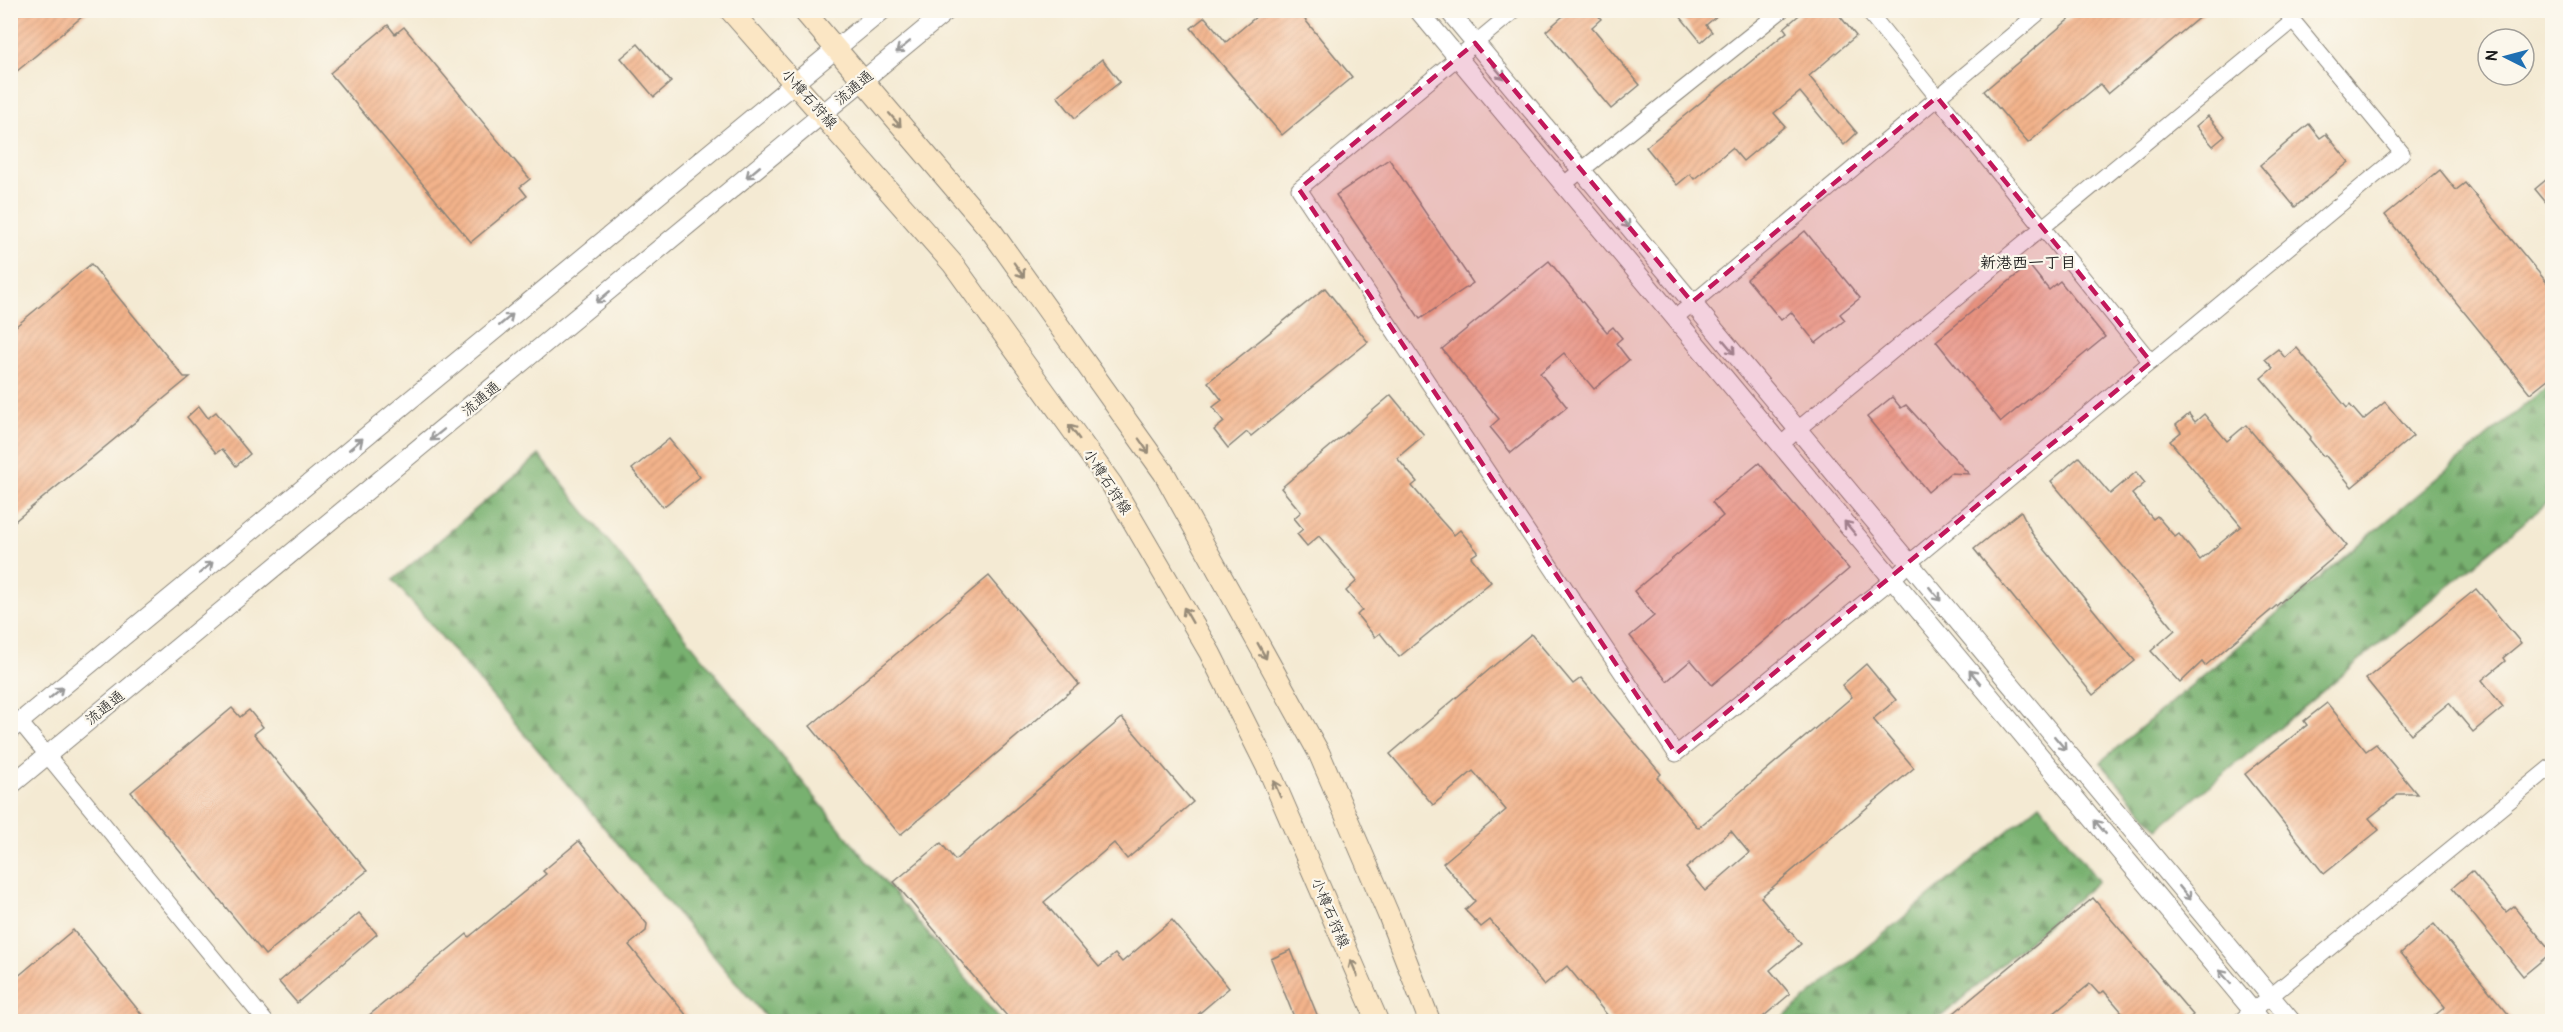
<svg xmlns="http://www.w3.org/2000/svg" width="2563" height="1032" viewBox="0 0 2563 1032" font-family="Pangolin,'Klee One',sans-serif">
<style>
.forest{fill:url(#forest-firs);stroke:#4a6646;stroke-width:1.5}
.building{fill:url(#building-hatch);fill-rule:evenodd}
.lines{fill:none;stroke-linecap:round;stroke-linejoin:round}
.minor-casing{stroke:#888378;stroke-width:17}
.tertiary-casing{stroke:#888378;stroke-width:20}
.secondary-casing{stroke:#888378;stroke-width:23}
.minor{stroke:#fff;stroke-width:15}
.tertiary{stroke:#fff;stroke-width:18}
.secondary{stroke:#fbe6c4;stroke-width:21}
.oneway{stroke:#999}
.oneway2{stroke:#978b78}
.marked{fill:#c2185b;fill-opacity:0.2;stroke:#c2185b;stroke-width:4.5;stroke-dasharray:12 8;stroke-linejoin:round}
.labels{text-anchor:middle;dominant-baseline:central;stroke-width:4.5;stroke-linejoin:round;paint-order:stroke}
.street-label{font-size:15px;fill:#1c1c1c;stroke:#fbf7ec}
.neighbourhood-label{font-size:16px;font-weight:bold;fill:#1c1c1c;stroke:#fbf7ec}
</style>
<defs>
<pattern id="forest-firs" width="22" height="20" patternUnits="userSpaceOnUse" patternTransform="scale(1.5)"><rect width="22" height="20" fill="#78b16f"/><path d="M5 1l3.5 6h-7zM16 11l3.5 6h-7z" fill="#628f5a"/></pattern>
<pattern id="building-hatch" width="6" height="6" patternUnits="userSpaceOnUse" patternTransform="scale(1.5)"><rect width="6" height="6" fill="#f3b38b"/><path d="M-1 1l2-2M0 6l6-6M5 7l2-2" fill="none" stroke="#d09977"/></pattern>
</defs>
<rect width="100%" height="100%" fill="#fbf7ec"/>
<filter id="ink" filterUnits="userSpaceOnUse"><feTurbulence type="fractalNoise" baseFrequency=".0167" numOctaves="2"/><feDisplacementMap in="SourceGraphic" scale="12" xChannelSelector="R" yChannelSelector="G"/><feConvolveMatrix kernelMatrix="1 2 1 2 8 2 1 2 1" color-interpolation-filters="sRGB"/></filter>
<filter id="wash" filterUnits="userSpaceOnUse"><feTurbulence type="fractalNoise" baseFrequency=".008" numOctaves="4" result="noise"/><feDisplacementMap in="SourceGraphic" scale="24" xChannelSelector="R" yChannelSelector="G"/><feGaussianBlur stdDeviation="1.35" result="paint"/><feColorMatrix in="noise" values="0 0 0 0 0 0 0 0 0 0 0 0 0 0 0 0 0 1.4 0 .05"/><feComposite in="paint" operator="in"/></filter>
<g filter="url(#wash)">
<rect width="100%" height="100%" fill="#f4ead3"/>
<!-- forest -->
<g class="forest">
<polygon points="2552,382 2552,499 2158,829 2100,762"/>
<polygon points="539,455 864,858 1002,1021 769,1021 393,580"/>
<polygon points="2040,804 2098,881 1936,1021 1779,1021"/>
</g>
<g id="blocks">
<!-- building -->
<g class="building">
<polygon points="10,10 90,10 10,77"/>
<polygon points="1264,10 1297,10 1352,77 1282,135 1191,28 1205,17 1226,42"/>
<polygon points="1570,10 1594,10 1601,19 1592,27 1640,85 1611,109 1546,31"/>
<polygon points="1675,10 1724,10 1706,25 1712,32 1701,42"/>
<polygon points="1805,10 1835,10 1856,36 1809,76 1857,133 1844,145 1800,92 1774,113 1785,126 1743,161 1732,148 1694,179 1690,174 1677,185 1646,147 1787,32 1784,28"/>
<polygon points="2080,10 2208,10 2108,94 2100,84 2028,143 1984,91"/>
<polygon points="388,25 395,34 404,27 530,179 520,187 527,196 471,242 330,73"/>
<polygon points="638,44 671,82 654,97 621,58"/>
<polygon points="1102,59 1120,82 1075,118 1057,96"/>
<polygon points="2208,116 2225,136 2213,146 2196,126"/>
<polygon points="2309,124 2320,138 2326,134 2349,162 2295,207 2260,165"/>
<polygon points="1389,159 1473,283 1420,319 1336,195"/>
<polygon points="2440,170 2456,190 2465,183 2553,290 2553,375 2530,393 2385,215"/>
<polygon points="2553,174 2553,211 2535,189"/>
<polygon points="1805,231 1860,298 1840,314 1845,320 1816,343 1791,312 1781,320 1747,279"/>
<polygon points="1549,261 1607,332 1613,327 1622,338 1616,343 1629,360 1594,389 1564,353 1540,373 1567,407 1511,453 1490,427 1499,419 1442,349"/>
<polygon points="91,264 184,377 190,377 10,525 10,331"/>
<polygon points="2029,265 2049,290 2060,281 2105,337 2001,422 1936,341"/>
<polygon points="1325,288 1368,342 1251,436 1247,432 1228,448 1214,430 1224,422 1213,407 1222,400 1208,382"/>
<polygon points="2297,348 2347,408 2350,405 2363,420 2385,402 2413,436 2352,487 2325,455 2323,456 2309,439 2311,437 2261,378 2273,368 2265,359 2278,349 2285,358"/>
<polygon points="1391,395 1424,435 1397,458 1417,482 1412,486 1437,516 1454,535 1460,530 1478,552 1471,557 1491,582 1399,657 1380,633 1375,637 1357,615 1362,610 1346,591 1357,581 1319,536 1307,546 1297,534 1303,529 1294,518 1301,512 1281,488"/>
<polygon points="1892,397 1901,408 1906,405 1969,474 1950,473 1928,492 1867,417"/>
<polygon points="199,406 208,418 216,412 250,454 236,466 222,449 216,453 187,417"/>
<polygon points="2189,414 2195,422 2204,414 2227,441 2246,425 2347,546 2205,666 2202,662 2180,683 2151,651 2175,630 2051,481 2079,457 2110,494 2136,472 2145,483 2132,494 2153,519 2157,516 2175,537 2179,534 2200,560 2241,526 2170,441 2181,432 2176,425"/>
<polygon points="669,439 700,477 663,507 632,469"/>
<polygon points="1759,463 1849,569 1712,685 1691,660 1667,681 1630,636 1654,616 1634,591 1723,516 1712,502"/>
<polygon points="2021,511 2033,535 2135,661 2093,695 1974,549"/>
<polygon points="989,576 1079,684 900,835 810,726"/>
<polygon points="2476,589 2521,643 2503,658 2505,661 2482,680 2503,707 2473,732 2449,703 2411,734 2366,679"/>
<path d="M1531 634 1573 684 1581 678 1661 774 1657 778 1698 828 1852 697 1842 685 1866 664 1896 700 1873 719 1914 768 1761 897 1801 944 1770 970 1790 994 1757 1022H1613L1567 966 1544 985 1490 920 1481 927 1465 910 1475 901 1443 863 1506 810 1473 771 1433 805 1390 754ZM1731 831 1749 853 1705 891 1686 868Z"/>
<polygon points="2327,703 2366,751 2376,744 2417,794 2399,794 2369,818 2379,830 2324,874 2245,774 2307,725 2304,721"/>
<polygon points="232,708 240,717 249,710 263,727 254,734 367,871 265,955 131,792"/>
<polygon points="1122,718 1193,802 1127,859 1114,843 1044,902 1099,967 1115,954 1122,962 1172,920 1229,988 1189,1022 1012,1022 894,882 941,843 955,860"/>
<polygon points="579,841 647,924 646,931 629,945 692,1022 361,1022 467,934 469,937 546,874 543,871"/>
<polygon points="2472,871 2506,912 2514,906 2552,952 2523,976 2452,888"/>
<polygon points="2093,898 2193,1015 2185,1022 2112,1022 2122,1012 2104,991 2099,994 2090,984 2043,1022 1943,1022"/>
<polygon points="359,913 377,934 297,1003 279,982"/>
<polygon points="2434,924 2485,986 2515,1022 2427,1022 2445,1007 2401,953"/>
<polygon points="73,930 148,1022 10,1022 10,983"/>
<polygon points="1291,950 1320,1022 1296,1022 1271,959"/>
</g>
</g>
</g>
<g filter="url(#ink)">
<use href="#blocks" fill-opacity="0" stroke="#888378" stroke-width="1.5"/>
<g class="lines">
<defs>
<g id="minor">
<polyline points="1515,10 1299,189 1676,754 1893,579 1909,563 2402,153 2284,10"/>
<polyline points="1867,10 2151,362"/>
<polyline points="1563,185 1782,10"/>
<polyline points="1675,318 2042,10"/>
<polyline points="1781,445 1798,429 2293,21"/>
<polyline points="20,722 266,1022"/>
<polyline points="2239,1022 2552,766"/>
</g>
<g id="tertiary">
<polyline points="1418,10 2262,1022"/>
<polyline points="1448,10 2292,1022"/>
<polyline points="10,730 883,10"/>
<polyline points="10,786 948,10"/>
</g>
<g id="secondary">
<polyline points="730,10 953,264 1112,485 1210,653 1271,775 1378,1022"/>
<polyline points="803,10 992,232 1164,473 1319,753 1389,916 1430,1022"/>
</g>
</defs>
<!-- minor casing -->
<use href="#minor" class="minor-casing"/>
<!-- tertiary casing -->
<use href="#tertiary" class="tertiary-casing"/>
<!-- secondary casing -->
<use href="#secondary" class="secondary-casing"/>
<!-- minor -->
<use href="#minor" class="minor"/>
<!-- tertiary -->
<use href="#tertiary" class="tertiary"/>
<!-- secondary -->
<use href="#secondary" class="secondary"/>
</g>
<!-- one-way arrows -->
<defs><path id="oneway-shaft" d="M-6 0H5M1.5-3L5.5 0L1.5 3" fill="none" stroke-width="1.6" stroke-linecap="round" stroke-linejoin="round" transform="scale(1.5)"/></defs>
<g class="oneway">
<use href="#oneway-shaft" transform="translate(903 47) rotate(141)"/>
<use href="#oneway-shaft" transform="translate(1499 72) rotate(50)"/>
<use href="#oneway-shaft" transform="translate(753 172) rotate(140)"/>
<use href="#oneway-shaft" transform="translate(1624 221) rotate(50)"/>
<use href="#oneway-shaft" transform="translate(603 297) rotate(140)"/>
<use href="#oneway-shaft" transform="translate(506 320) rotate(-40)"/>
<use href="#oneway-shaft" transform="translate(1729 347) rotate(50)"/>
<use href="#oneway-shaft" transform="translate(437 435) rotate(141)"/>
<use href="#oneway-shaft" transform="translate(356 444) rotate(-40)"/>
<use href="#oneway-shaft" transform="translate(1850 528) rotate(-130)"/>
<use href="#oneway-shaft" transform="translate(206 568) rotate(-40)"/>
<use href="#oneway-shaft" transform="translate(1935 594) rotate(50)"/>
<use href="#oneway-shaft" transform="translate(1975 677) rotate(-130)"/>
<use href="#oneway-shaft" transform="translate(56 693) rotate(-40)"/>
<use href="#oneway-shaft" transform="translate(2060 743) rotate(50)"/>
<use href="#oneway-shaft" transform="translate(2100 827) rotate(-130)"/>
<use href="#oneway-shaft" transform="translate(2185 893) rotate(50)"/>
<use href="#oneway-shaft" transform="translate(2225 977) rotate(-130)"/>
</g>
<g class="oneway2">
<use href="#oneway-shaft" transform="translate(895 120) rotate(49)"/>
<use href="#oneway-shaft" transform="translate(1019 270) rotate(55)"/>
<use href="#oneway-shaft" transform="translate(1074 432) rotate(-126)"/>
<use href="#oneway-shaft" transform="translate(1144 446) rotate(55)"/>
<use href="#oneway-shaft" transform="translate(1188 615) rotate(-120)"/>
<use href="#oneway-shaft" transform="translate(1262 651) rotate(61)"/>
<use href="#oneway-shaft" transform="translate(1277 789) rotate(-113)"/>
<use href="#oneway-shaft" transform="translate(1354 968) rotate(-113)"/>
</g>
</g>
<!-- marked area -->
<path class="marked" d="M1475 43 1692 302 1937 97 2151 362 1676 754 1299 189Z"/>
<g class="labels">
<!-- street labels -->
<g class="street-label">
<text transform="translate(854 88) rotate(-40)">流通通</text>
<text transform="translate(809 99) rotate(48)">小樽石狩線</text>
<text transform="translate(481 399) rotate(-40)">流通通</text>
<text transform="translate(1107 482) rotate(57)">小樽石狩線</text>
<text transform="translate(105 708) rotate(-39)">流通通</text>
<text transform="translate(1330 913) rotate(67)">小樽石狩線</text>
</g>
<!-- neighbourhood labels -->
<g class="neighbourhood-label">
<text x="2028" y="263">新港西一丁目</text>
</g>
</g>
<!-- margin -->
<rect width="2563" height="1032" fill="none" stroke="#fbf7ec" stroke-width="36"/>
<!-- north arrow -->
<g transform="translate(2506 57) rotate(276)"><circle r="28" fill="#fbf7ec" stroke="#a29f99" stroke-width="1.5"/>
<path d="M0-4.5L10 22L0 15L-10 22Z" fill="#1f6fb2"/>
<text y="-9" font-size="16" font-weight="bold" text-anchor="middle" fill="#1c1c1c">N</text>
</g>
</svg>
